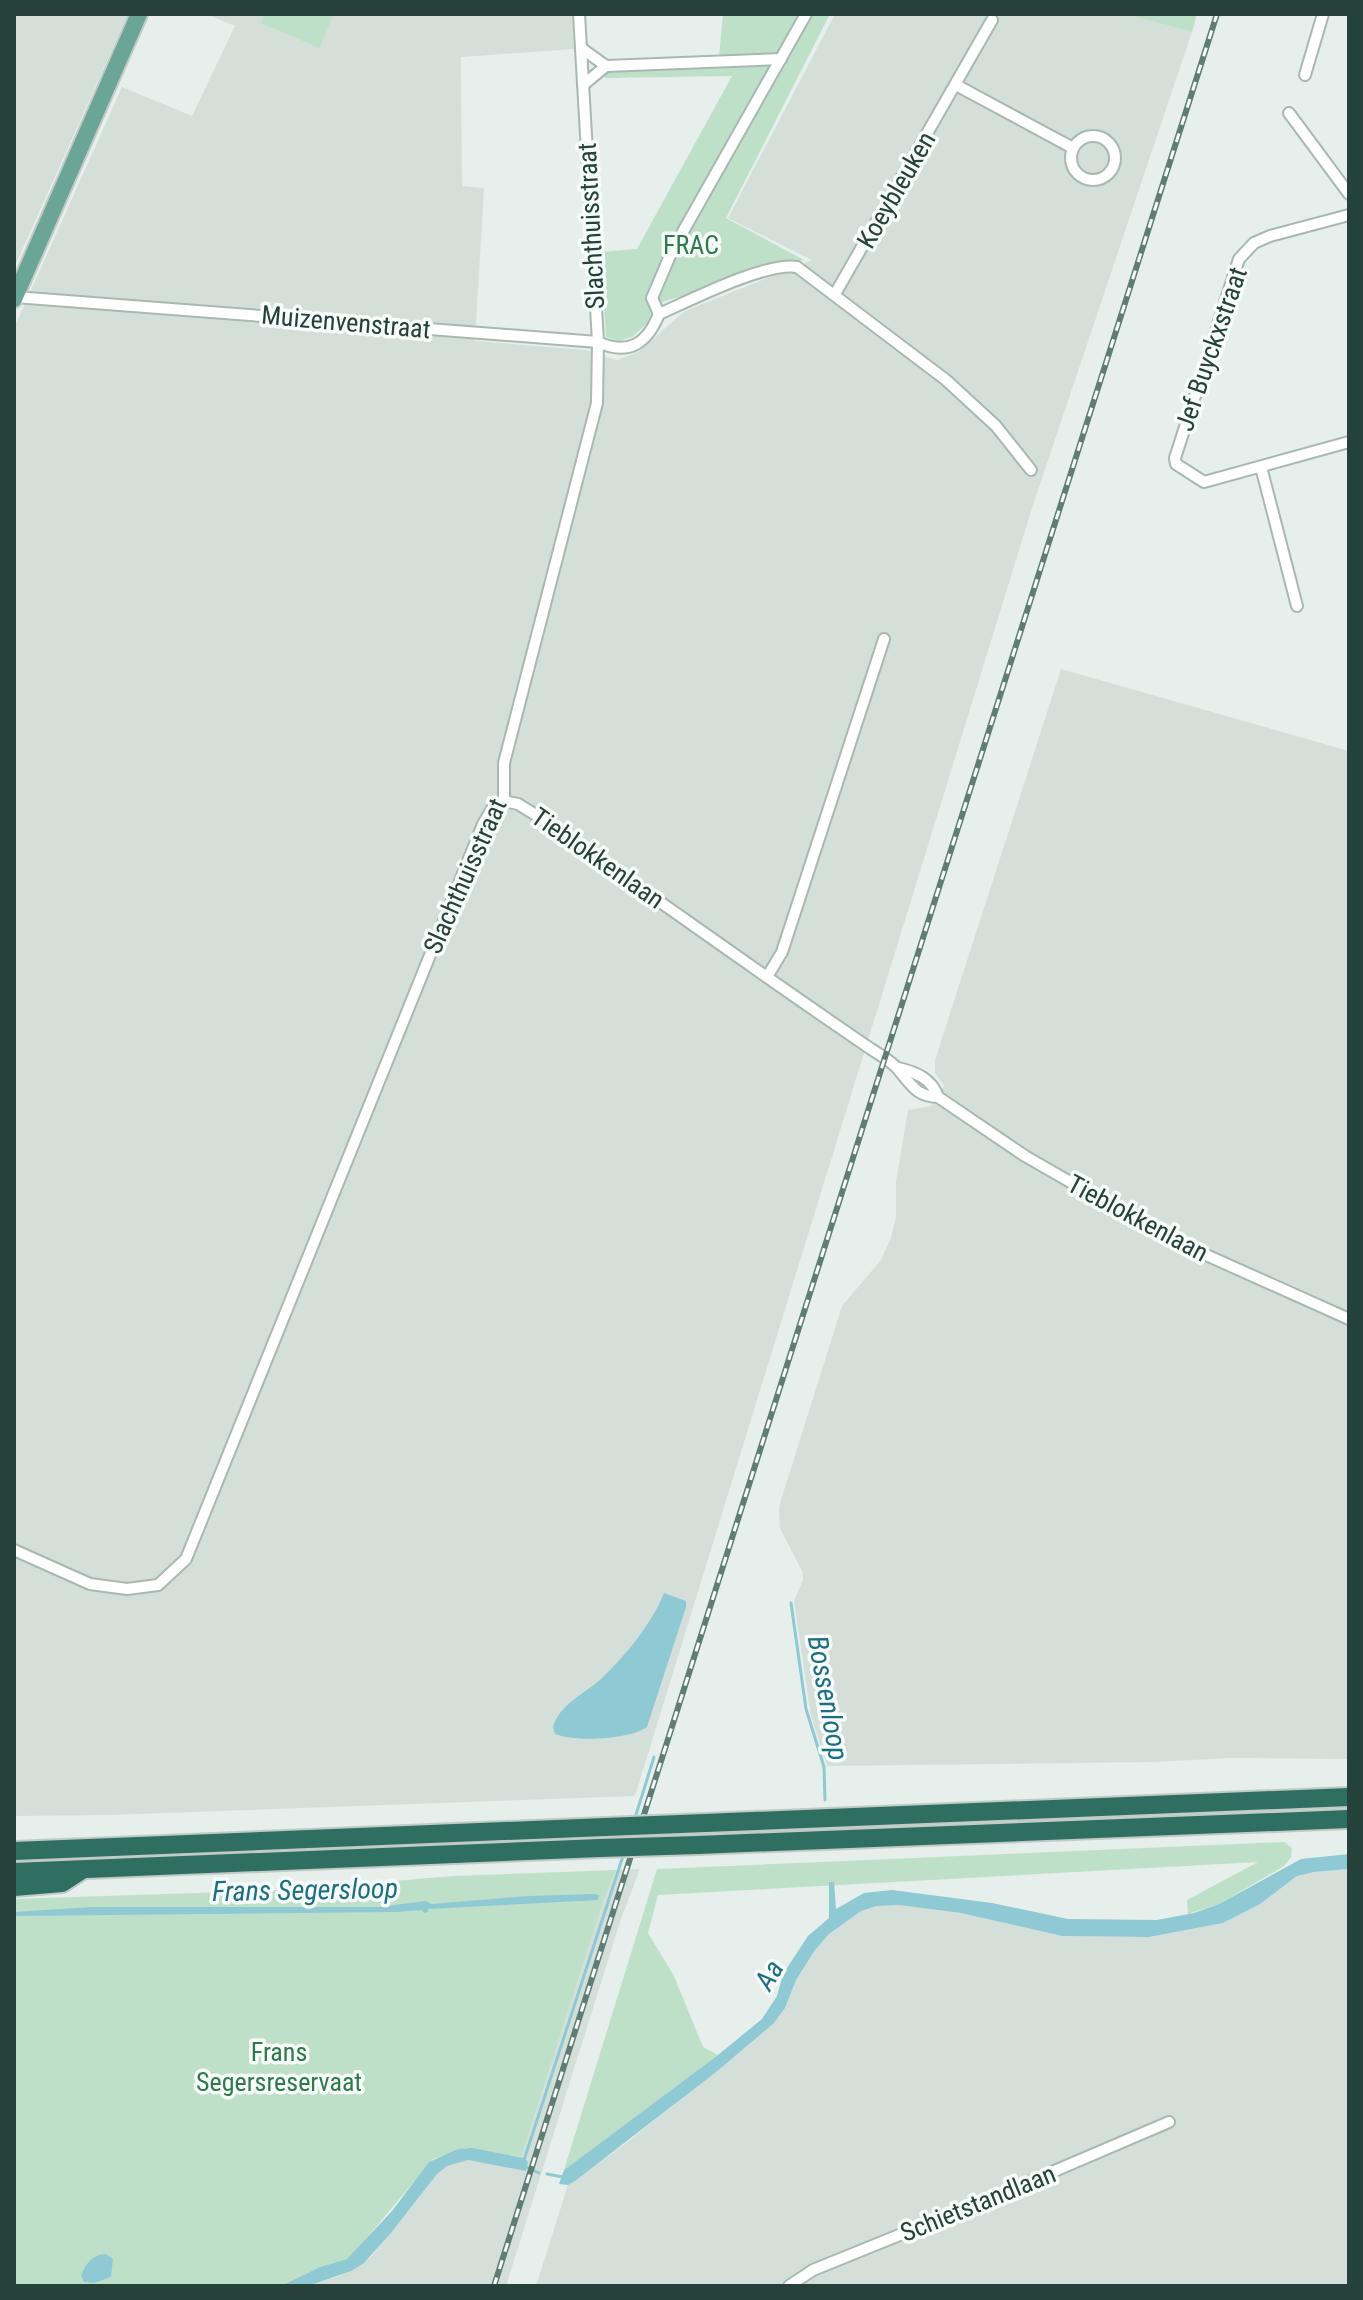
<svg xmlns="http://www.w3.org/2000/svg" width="1363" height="2300" viewBox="0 0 1363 2300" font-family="'Roboto Condensed',sans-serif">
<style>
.built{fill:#d4dfda}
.green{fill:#bfe0c8}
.water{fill:#8ec9d4}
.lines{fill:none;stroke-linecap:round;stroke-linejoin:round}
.stream{stroke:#8ec9d4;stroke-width:3}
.street-casing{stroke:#a8b8b2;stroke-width:14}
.primary-casing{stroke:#c2cac8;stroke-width:20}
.highway-casing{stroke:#c2cac8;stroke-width:22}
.street{stroke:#fff;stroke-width:10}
.primary{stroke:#6aa596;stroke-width:16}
.highway{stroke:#2f6f62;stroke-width:18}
.rail-casing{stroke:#5f7d75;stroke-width:6}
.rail{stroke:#f7fbf9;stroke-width:3;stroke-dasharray:9;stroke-linecap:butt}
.highway-bridge-casing{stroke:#c2cac8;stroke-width:22;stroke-linecap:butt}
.highway-bridge{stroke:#2f6f62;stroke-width:18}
.labels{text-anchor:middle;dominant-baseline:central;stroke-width:7;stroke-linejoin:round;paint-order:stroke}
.street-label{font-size:26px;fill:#24423a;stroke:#f7fbf9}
.park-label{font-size:26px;fill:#2d7a4b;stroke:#f7fbf9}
.water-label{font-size:28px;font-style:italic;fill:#1c6f80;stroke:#f7fbf9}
</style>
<rect width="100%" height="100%" fill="#e6efeb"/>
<!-- built -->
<g class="built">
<polygon points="14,14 128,14 14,268"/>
<polygon points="206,14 572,14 574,49 461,57 462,186 484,188 475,341 585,350 617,360 638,352 685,311 812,260 728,218 835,14 1125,14 1192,32 1032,508 635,1796 110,1815 14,1816 14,328 122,87 192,116 235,26"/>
<polygon points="1061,669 1349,751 1349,1759 1231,1758 1152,1762 827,1766 811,1716 794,1601 803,1580 803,1573 780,1528 779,1509 781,1500 842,1306 881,1260 891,1238 896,1217 896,1181 908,1110 931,1106 944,1086 935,1073 935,1060"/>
<polygon points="640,1869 621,1919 506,2286 308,2286 339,2276 371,2257 437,2174 447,2166 468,2160 516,2168 603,1902 616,1870"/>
<polygon points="1349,1869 1349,2286 536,2286 568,2185 629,2141 774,2023 785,2008 796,1980 815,1950 829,1934 861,1911 877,1906 899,1905 961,1913 1062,1936 1149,1937 1223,1923 1260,1904 1297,1876 1314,1872"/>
</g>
<!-- green -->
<g class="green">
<polygon points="265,14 334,14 319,48 261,23"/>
<polygon points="723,14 830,14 726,218 804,260 662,302 663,309 632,337 619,341 606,337 600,252 637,249 732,76 605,78 605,63 719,56"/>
<polygon points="1125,14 1197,14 1192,32"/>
<polygon points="1284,1842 1292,1848 1291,1857 1284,1866 1219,1904 1188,1914 1187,1900 1258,1862 658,1895 648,1933 674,1976 703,2047 718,2055 564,2170 657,1869"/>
<polygon points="616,1870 603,1902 521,2157 466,2148 433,2159 354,2253 347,2259 320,2267 281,2286 14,2286 14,1899 288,1890 453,1876"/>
</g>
<!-- water -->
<g class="water">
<path d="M664 1593 686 1601V1607L647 1727C629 1740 575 1742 555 1734L553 1727C559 1705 584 1694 601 1679 626 1655 651 1625 664 1593Z"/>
<polygon points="1349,1854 1349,1869 1314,1872 1297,1876 1260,1904 1223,1923 1149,1937 1062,1936 961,1913 899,1905 877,1906 861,1911 829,1934 815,1950 796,1980 785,2008 774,2023 716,2072 575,2181 568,2185 559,2184 564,2170 718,2055 762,2019 777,1996 783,1974 808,1936 829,1918 829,1882 834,1882 836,1909 864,1893 892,1890 992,1903 1068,1919 1157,1920 1194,1913 1219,1904 1301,1859"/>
<polygon points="594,1894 599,1895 598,1900 428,1909 428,1912 424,1913 422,1910 395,1912 14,1916 14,1912 92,1907 379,1907 426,1901 431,1904 529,1896"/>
<polygon points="472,2148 524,2158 528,2162 526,2171 468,2160 447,2166 437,2174 390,2234 364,2263 351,2271 308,2286 281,2286 320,2267 347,2259 392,2211 429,2162 458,2149"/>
<path d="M106 2254 113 2259 111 2277 94 2283 84 2282 81 2276C85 2264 93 2254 106 2254Z"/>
</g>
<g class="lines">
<!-- stream -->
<g class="stream">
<polyline points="791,1603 806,1709 824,1767 825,1800"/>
<polyline points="635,1818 654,1757"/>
<polyline points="524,2160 623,1856"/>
<polyline points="524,2166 539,2173"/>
<polyline points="547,2174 563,2177"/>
</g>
<defs>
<g id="street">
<polyline points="581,48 606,66"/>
<polyline points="1305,75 1323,14"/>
<polyline points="583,85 606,66 781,59"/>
<polyline points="956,85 1073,148"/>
<polyline points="1289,113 1349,194"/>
<circle cx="1093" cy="158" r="22"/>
<polyline points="1349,215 1270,236 1254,243 1239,259 1175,458 1176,464 1204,482 1349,442"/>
<polyline points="835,294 992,20"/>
<path d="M15 297 598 342C628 356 647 344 659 314 691 300 765 262 797 267L946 380 996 426 1031 470"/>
<polyline points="659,314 652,298 672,251 806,14"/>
<polyline points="1261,467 1297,606"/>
<path d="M504 801 518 804 539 817C650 894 759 973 871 1049 879 1054 889 1060 896 1067 910 1082 914 1096 938 1097L1025 1156 1166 1237 1349 1319"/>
<polyline points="504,801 504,763 597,403 598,342 579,14"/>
<polyline points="767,977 782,952 884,639"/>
<path d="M898 1068C916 1072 932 1079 938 1097"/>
<polyline points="14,1550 90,1584 127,1589 158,1585 186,1559 483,824 495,804 504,801"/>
<polyline points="789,2286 813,2270 1003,2193 1169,2122"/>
</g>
<polyline id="primary" points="14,299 139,14"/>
<g id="highway">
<polyline points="705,1823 1349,1797"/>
<polyline points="698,1845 1349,1819"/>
<polyline points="14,1851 605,1827"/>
<polyline points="14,1872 600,1848"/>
<polyline points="14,1887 62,1883 82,1870"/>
</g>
</defs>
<!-- street casing -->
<use href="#street" class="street-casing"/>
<!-- primary casing -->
<use href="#primary" class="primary-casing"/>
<!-- highway casing -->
<use href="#highway" class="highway-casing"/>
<!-- street -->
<use href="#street" class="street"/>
<!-- primary -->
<use href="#primary" class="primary"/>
<!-- highway -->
<use href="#highway" class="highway"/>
<defs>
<polyline id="rail" points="494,2286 1217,14"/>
</defs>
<!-- rail casing -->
<use href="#rail" class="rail-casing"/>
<!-- rail -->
<use href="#rail" class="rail"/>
<defs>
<g id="highway-bridge">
<polyline points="605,1827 705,1823"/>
<polyline points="600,1848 698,1845"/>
</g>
</defs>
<!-- highway-bridge casing -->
<use href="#highway-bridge" class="highway-bridge-casing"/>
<!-- highway-bridge -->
<use href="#highway-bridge" class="highway-bridge"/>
</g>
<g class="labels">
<!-- street labels -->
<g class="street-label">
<text transform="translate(896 190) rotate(-60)">Koeybleuken</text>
<text transform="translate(591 226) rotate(-93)">Slachthuisstraat</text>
<text transform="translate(346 322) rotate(5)">Muizenvenstraat</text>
<text transform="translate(1211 349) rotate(-71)">Jef Buyckxstraat</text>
<text transform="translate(598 858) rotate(35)">Tieblokkenlaan</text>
<text transform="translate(465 876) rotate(-66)">Slachthuisstraat</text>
<text transform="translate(1138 1218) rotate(28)">Tieblokkenlaan</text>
<text transform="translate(978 2203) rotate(-22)">Schietstandlaan</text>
</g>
<!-- park labels -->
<g class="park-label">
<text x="691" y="245">FRAC</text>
<text x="279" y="2052">Frans<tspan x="279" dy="30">Segersreservaat</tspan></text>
</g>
<!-- water labels -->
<g class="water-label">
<text transform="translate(828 1698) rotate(80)">Bossenloop</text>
<text transform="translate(305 1890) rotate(-1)">Frans Segersloop</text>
<text transform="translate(769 1975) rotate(-60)">Aa</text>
</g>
</g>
<!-- border -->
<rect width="1363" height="2300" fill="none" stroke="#24423a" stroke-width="32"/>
</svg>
